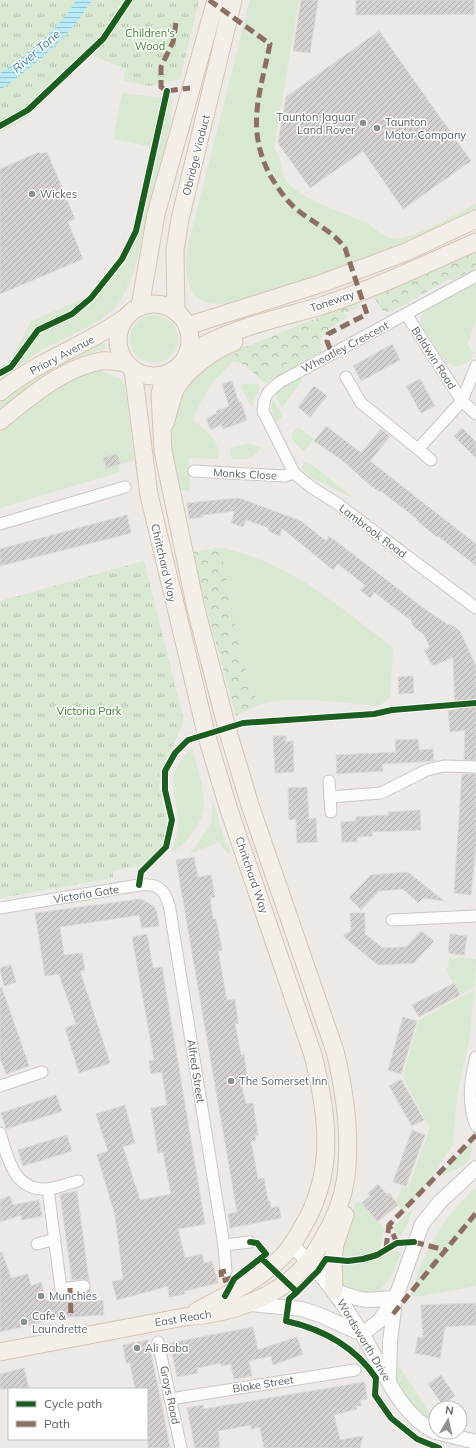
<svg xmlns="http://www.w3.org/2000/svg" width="476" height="1448" viewBox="0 0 476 1448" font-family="Mulish,sans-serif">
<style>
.green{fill:#d8e8d1}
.forest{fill:url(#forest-crowns)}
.park{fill:url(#park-tufts)}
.water{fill:url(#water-rules)}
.building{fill:url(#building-hatch);stroke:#dcd8d5}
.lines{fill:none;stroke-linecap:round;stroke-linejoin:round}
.minor-casing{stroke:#c7c8c7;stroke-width:13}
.tertiary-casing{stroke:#c7c8c7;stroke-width:16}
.primary-casing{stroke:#d5c4b3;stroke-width:19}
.minor{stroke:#fcfcfb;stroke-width:11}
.tertiary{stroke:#fcfcfb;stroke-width:14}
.primary{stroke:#f3eee7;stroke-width:17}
.quiet{stroke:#8d6e63;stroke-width:5;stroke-dasharray:10 5;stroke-linecap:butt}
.cycleway-casing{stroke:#fff;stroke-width:8}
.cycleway{stroke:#1b5e20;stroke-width:6}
.poi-dot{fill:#8e9192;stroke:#fff;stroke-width:1.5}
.labels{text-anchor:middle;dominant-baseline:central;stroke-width:3;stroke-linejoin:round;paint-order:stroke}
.park-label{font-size:11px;fill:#3d8030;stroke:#fff}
.poi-label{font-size:11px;fill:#5b6265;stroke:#fff;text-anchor:start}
.street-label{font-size:11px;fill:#5b6265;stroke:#fff}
.water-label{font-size:12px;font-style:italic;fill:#347c9a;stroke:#fff}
</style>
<defs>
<pattern id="forest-crowns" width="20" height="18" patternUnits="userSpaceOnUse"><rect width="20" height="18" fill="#d8e8d1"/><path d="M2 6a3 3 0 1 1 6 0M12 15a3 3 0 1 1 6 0" fill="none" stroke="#b2bfad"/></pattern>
<pattern id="park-tufts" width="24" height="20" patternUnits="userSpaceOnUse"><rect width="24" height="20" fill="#d8e8d1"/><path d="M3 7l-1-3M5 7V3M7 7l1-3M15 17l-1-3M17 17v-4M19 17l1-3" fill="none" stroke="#b2bfad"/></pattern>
<pattern id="water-rules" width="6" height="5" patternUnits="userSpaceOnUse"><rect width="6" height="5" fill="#b9eaf8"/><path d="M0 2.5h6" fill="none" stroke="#99c1cc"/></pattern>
<pattern id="building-hatch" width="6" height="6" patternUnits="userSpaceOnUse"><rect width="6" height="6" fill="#d4d1d0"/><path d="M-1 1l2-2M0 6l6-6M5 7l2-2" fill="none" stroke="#afadac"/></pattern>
</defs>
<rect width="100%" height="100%" fill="#ece9e6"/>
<!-- green -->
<g class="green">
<path d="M250 0H299L274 148C276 152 280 157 281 162 282 170 282 177 289 184 310 204 339 210 364 222 379 229 382 241 402 238 420 235 460 213 476 203V208C420 241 358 262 296 283 275 291 226 310 205 302 184 294 186 267 187 249Z"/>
<polygon points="122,93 163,98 153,147 113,139"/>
<polygon points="167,98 173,98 170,126 134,271 123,296 117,306 99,321 41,350 0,379 0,375 12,368 39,332 73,316 94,299 112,279 124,261 136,238 146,202"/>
<path d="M476 281V320L467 345 474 352 471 360 458 367C444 363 441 355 434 344 430 336 420 329 421 320 422 304 463 288 476 281Z"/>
<polygon points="88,297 72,312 37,329 10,365 0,371 0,367 9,364 31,321"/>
<circle cx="154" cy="339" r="24"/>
<path d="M102 342 105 344V350C65 354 31 385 0 408V403L2 401 43 372Z"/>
<path d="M250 345 237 352 231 359 233 361 212 383 194 415 192 419C203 430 224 442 218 459L189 458 190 490 181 491 178 488 173 464 170 427 172 413 188 382 226 350Z"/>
<polygon points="321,348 322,352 266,383 258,377"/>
<path d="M100 371 119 378 125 386 134 460 118 465 120 472 0 508V433C30 409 60 376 100 371Z"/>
<polygon points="300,376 302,381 282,407 276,398 276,393"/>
<polygon points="247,384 257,384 260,389 254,399 253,409 240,385"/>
<polygon points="273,399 283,416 277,422 275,421 271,407"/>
<polygon points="298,427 314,439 304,452 294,442 292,433"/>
<path d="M248 444 262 447C251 459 248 460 233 459L229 448Z"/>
<polygon points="305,462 311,464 355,499 310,477 302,468"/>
<path d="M223 548C278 561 313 586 357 620 369 630 382 638 393 648L390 697 379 706C342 703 294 694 258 705 250 707 243 712 236 716L194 552Z"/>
<path d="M192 748C205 796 216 819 171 854 174 844 178 834 178 823 177 791 163 774 192 748Z"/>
<polygon points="213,801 225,842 231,851 229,854 218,842 190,854 211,823"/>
<polygon points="458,957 476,959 475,987 460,995 445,968 448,967 449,958 457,959"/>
<polygon points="474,990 470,1036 457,1095 453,1145 419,1193 403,1211 396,1203 403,1186 408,1188 430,1128 403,1077 419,1020"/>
<path d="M472 1141C473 1168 461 1165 442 1176L448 1166Z"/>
<path d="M476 1188V1286L415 1297 411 1296C423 1252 442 1218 476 1188Z"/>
<path d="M356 1202 362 1203 385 1230C380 1237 383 1243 379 1251L382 1257 393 1251 401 1252C394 1270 388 1287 370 1297 364 1294 352 1293 347 1289 326 1274 349 1221 356 1202Z"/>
<polygon points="413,1208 407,1224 400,1237 393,1228"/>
<path d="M393 1358 435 1419 433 1424C411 1407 394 1387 393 1358Z"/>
</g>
<!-- forest -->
<g class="forest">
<polygon points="476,252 476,268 452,281 449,279 393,311 385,312 381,309 374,297"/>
<path d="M352 304H357V308L341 314H345L347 318C334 326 318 331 321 348L258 377 241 363 233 361 231 358 237 352 250 345Z"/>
<polygon points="216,548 223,561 241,654 258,705 236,716 194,562 194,552"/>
</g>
<!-- park -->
<g class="park">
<path d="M0 0H76C63 25 24 57 0 73Z"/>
<path d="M92 0H199L180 79 149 86 124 81 126 69 92 55 27 118 0 133V90C34 66 71 36 92 0Z"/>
<polygon points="144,561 184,721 160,773 159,787 167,820 167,832 164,841 160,850 151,859 139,866 113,871 113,878 0,898 0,601"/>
</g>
<!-- water -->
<path class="water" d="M76 0H92C71 36 34 66 0 90V73C24 57 63 25 76 0Z"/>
<!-- building -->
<g class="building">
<polygon points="301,0 318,0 310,53 293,51"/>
<polygon points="356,0 474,0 474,14 356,15"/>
<polygon points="379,31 471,161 403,209 363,151 310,188 278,143 286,97"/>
<polygon points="39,152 40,154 47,152 75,219 68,222 83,259 0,294 0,169"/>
<polygon points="392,344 400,360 361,381 353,366"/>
<polygon points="420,379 435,406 421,413 406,386"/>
<polygon points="232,381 239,403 241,402 247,420 223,429 221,424 211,430 206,419 217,413 216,411 229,406 222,384"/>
<polygon points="314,386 327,396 310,417 298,407"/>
<polygon points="326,426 361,453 381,429 390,436 370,461 476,544 476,566 438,536 437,537 416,520 417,519 381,491 380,492 371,486 342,460 314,441"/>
<polygon points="462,428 476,442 476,458 454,436"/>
<polygon points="117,454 120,464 106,468 103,458"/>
<polygon points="239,498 301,521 326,541 329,536 422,607 448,625 450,624 460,631 476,666 476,760 464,760 465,730 450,732 448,710 455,710 453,657 436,665 432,665 424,650 430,647 424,635 414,627 409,616 409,619 374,592 370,598 360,590 365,585 338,564 333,570 282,528 280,536 268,531 269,528 246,520 243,527 231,523 235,511 202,515 203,517 189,519 187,503"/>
<polygon points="127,515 131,533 0,566 0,549"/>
<polygon points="413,676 414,693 399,694 398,677"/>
<polygon points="273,736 286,736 286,742 293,741 294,772 275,773"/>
<polygon points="418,739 419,750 433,749 434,761 382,764 383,771 337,774 336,755 396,752 395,740"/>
<polygon points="462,774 476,774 476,845 471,895 454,893"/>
<polygon points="307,787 309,819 316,818 317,842 297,843 296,819 289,820 288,788"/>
<polygon points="420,810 421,830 372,832 372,836 357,837 357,842 342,842 341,822 356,821 356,817 388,815 388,812"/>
<polygon points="194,857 198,877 211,875 215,897 210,898 213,919 216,919 222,950 218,951 227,1000 235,999 238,1023 235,1024 241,1055 244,1054 248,1081 241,1082 246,1104 253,1103 258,1135 255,1136 256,1141 251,1141 258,1179 264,1178 268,1201 270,1201 271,1208 279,1206 281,1218 230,1228 228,1214 237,1212 176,860"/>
<polygon points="408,872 444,901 423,898 418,903 403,889 379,891 361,910 349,898 371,875"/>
<polygon points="141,899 154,906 157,912 159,926 142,928 139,915 60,927 64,955 82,953 85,970 80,971 110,1063 79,1073 65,1028 76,1024 59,974 45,976 35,913"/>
<polygon points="350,913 365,913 365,934 383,948 406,947 421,931 434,941 414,963 378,965 343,936 351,931"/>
<polygon points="147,934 153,968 162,967 205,1224 178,1229 185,1258 202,1254 204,1263 212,1261 218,1283 184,1291 185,1294 169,1297 168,1286 117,1300 112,1282 123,1279 115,1215 97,1155 108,1151 96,1114 125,1105 135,1143 123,1147 140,1200 171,1194 163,1152 158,1153 151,1108 167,1105 162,1072 151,1074 149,1061 154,1060 132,937"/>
<polygon points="450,934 467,936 464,955 448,953"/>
<polygon points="11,965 16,982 4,986 0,968"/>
<polygon points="454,983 460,995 419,1017 412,1005"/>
<polygon points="0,988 2,988 29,1066 6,1074 0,1058"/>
<polygon points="403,1017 417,1021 401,1074 388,1070"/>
<polygon points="401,1079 424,1120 412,1126 389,1086"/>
<polygon points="56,1095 62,1111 6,1129 1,1113"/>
<polygon points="412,1130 425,1135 406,1186 393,1182"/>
<polygon points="67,1135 72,1151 23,1166 18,1150"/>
<polygon points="378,1184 388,1196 389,1193 398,1205 378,1221 379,1220 377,1221 362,1203 370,1196 368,1193"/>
<polygon points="77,1191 78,1199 89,1281 83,1279 72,1280 61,1202 60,1194"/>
<polygon points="10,1196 13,1205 39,1200 42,1216 22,1220 21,1215 0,1222 0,1200"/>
<polygon points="2,1252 11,1278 28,1274 31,1286 41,1282 46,1300 74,1298 74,1294 85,1293 90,1289 91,1301 103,1300 104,1315 51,1318 51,1320 0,1332 0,1253"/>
<polygon points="476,1303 476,1325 445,1327 440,1358 415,1353 418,1337 423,1338 421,1305"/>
<polygon points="253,1327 258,1350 297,1337 303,1354 273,1365 271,1356 249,1361 252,1376 234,1379 231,1364 221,1366 221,1363 197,1368 198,1373 177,1377 170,1343"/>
<polygon points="148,1340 163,1411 170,1448 148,1448 147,1389 135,1389 130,1363 126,1363 123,1345"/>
<polygon points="24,1368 29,1389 0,1389 0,1374"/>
<polygon points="441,1375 455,1396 442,1404 428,1384"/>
<polygon points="365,1382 367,1399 360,1400 361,1406 356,1406 357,1409 334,1415 340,1440 363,1436 360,1448 264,1448 260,1427 251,1429 251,1425 218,1431 220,1448 195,1448 187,1408 203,1405 204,1409"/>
</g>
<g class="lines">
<defs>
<g id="minor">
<path d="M476 276 280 382C268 392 264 394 263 411L294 473 311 487 338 504 476 608"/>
<polyline points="406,314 462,401 476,414"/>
<polyline points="346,377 361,403 418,449 462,401 476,366"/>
<polyline points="418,449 431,460"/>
<polyline points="194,471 285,476 294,473"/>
<polyline points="0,524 125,487"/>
<polyline points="329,781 330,797"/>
<polyline points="331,812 330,797 381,793 427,770 444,766 476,767"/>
<path d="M0 908 139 885C144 885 150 884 155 886 171 891 171 921 174 935L224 1245 226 1271"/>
<polyline points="392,920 476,916"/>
<path d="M476 1057C470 1080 467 1103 476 1126"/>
<polyline points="0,1086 42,1072"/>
<path d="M0 1133C8 1158 13 1191 48 1189 58 1188 69 1183 78 1181"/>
<polyline points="48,1189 61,1289 84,1286"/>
<polyline points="37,1244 55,1239"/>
<polyline points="224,1245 250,1242"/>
<polyline points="158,1342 181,1448"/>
<polyline points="170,1399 355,1370"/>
</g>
<g id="tertiary">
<path d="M291 1245C321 1271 342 1301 362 1334 383 1367 398 1415 436 1432"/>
<path d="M334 1290C361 1301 366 1302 396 1297"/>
<polyline points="250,1304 302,1309 320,1315 362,1334"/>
<polyline points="362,1334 379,1321 396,1297 422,1224 440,1202 476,1168"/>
<polyline points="389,1380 390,1342 395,1300"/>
<polyline points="436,1432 476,1442"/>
</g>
<g id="primary">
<circle cx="154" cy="340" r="36"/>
<polyline points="140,307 156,214 216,0"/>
<polyline points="176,312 175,250 180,219 233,0"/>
<polyline points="187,326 323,283 406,252 476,219"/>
<path d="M187 355C228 328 277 319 324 305 376 288 426 264 476 242"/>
<path d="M133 370 149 495 207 737 229 810 313 1055C328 1116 336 1172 302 1228 296 1239 290 1249 281 1258 258 1280 225 1296 197 1311"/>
<path d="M0 392C37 361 85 346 125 318"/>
<path d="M0 421C29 397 63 368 101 361 109 360 118 362 126 363"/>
<path d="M165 423C169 412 171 398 176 388 186 370 215 349 234 342"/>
<polyline points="334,1290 333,1259 335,1244 345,1215"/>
<path d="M0 1352 184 1317C229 1314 278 1299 308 1262 314 1256 318 1247 323 1239 334 1221 343 1199 346 1177 351 1134 345 1092 335 1051L250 805 228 732 196 609 163 451 160 394 165 374"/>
</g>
</defs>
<!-- minor casing -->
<use href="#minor" class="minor-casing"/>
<!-- tertiary casing -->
<use href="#tertiary" class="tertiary-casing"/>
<!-- primary casing -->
<use href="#primary" class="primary-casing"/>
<!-- minor -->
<use href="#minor" class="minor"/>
<!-- tertiary -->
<use href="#tertiary" class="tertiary"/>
<!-- primary -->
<use href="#primary" class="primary"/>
<!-- quiet -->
<g class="quiet">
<path d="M209 0 270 44C260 94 245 129 271 177 278 188 285 199 295 208 311 222 332 230 345 248L367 314 328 334 327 341 332 354"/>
<polyline points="176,23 173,42 161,67 161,87 167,91 190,88"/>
<polyline points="414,1242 445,1250"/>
<polyline points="397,1243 389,1225 476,1135"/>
<polyline points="386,1248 389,1225"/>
<polyline points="226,1271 221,1272 222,1281 236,1277"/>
<polyline points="70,1288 71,1318"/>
<polyline points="393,1314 476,1213"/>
</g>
<defs>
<g id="cycleway">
<polyline points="0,126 28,110 103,39 129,0"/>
<polyline points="0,373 11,367 38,330 72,314 91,298 122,259 136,231 167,91"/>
<polyline points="139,885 141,872 166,847 172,820 165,790 165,771 175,753 188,740 243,723 374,714 392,710 476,703"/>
<path d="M250 1242 257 1243 266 1254 261 1258 297 1292 289 1299 286 1321C322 1329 355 1347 376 1378L375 1395 391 1418 417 1439 439 1448"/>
<polyline points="297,1292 318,1271 326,1259 348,1261 363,1259 377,1255 397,1243 414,1242"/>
<polyline points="225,1296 234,1279 261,1258"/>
</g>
</defs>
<!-- cycleway casing -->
<use href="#cycleway" class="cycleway-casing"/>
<!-- cycleway -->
<use href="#cycleway" class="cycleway"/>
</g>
<!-- markers -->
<g class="poi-dot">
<circle cx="363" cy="123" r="4"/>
<circle cx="377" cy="128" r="4"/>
<circle cx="32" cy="194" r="4"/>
<circle cx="231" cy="1081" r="4"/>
<circle cx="41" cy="1296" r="4"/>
<circle cx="24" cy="1322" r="4"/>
<circle cx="137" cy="1348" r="4"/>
</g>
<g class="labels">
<!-- park labels -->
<g class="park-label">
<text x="150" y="33">Children's<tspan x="150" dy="13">Wood</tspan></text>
<text x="89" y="711">Victoria Park</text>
</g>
<!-- poi labels -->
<g class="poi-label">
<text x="355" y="117" text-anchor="end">Taunton Jaguar<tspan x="355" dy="13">Land Rover</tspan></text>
<text x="385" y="122">Taunton<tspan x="385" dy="13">Motor Company</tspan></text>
<text x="40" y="194">Wickes</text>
<text x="239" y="1081">The Somerset Inn</text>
<text x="49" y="1296">Munchies</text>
<text x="32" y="1316">Cafe &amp;<tspan x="32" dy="13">Laundrette</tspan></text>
<text x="145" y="1348">Ali Baba</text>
</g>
<!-- street labels -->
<g class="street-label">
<text transform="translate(196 155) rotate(-76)">Obridge Viaduct</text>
<text transform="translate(332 301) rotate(-19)">Toneway</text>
<text transform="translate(345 347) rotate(-28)">Wheatley Crescent</text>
<text transform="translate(62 355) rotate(-28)">Priory Avenue</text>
<text transform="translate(434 358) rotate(57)">Baldwin Road</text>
<text transform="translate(245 474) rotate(3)">Monks Close</text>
<text transform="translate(373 531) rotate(37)">Lambrook Road</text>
<text transform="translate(164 563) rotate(77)">Chritchard Way</text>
<text transform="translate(252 875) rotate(71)">Chritchard Way</text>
<text transform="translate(86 894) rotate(-9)">Victoria Gate</text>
<text transform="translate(196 1071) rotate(81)">Alfred Street</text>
<text transform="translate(183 1318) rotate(-9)">East Reach</text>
<text transform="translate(364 1340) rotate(59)">Wordsworth Drive</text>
<text transform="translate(263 1384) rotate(-9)">Blake Street</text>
<text transform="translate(170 1395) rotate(78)">Grays Road</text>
</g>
<!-- water labels -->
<g class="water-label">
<text transform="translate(36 51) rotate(-41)">River Tone</text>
</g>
</g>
<!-- legend -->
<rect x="8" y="1388" width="140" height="52" fill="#ffffff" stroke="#bdc0c1"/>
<rect x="16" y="1401" width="20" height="6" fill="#1b5e20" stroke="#bdc0c1"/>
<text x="44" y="1408" font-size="12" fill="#5b6265">Cycle path</text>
<rect x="16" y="1421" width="20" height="6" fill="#8d6e63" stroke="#bdc0c1"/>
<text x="44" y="1428" font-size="12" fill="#5b6265">Path</text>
<!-- north arrow -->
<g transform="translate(448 1420) rotate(9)"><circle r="19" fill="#ffffff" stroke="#bdc0c1"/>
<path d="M0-3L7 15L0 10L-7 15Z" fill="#8e9192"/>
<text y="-6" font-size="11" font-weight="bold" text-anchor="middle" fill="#5b6265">N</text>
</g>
</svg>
